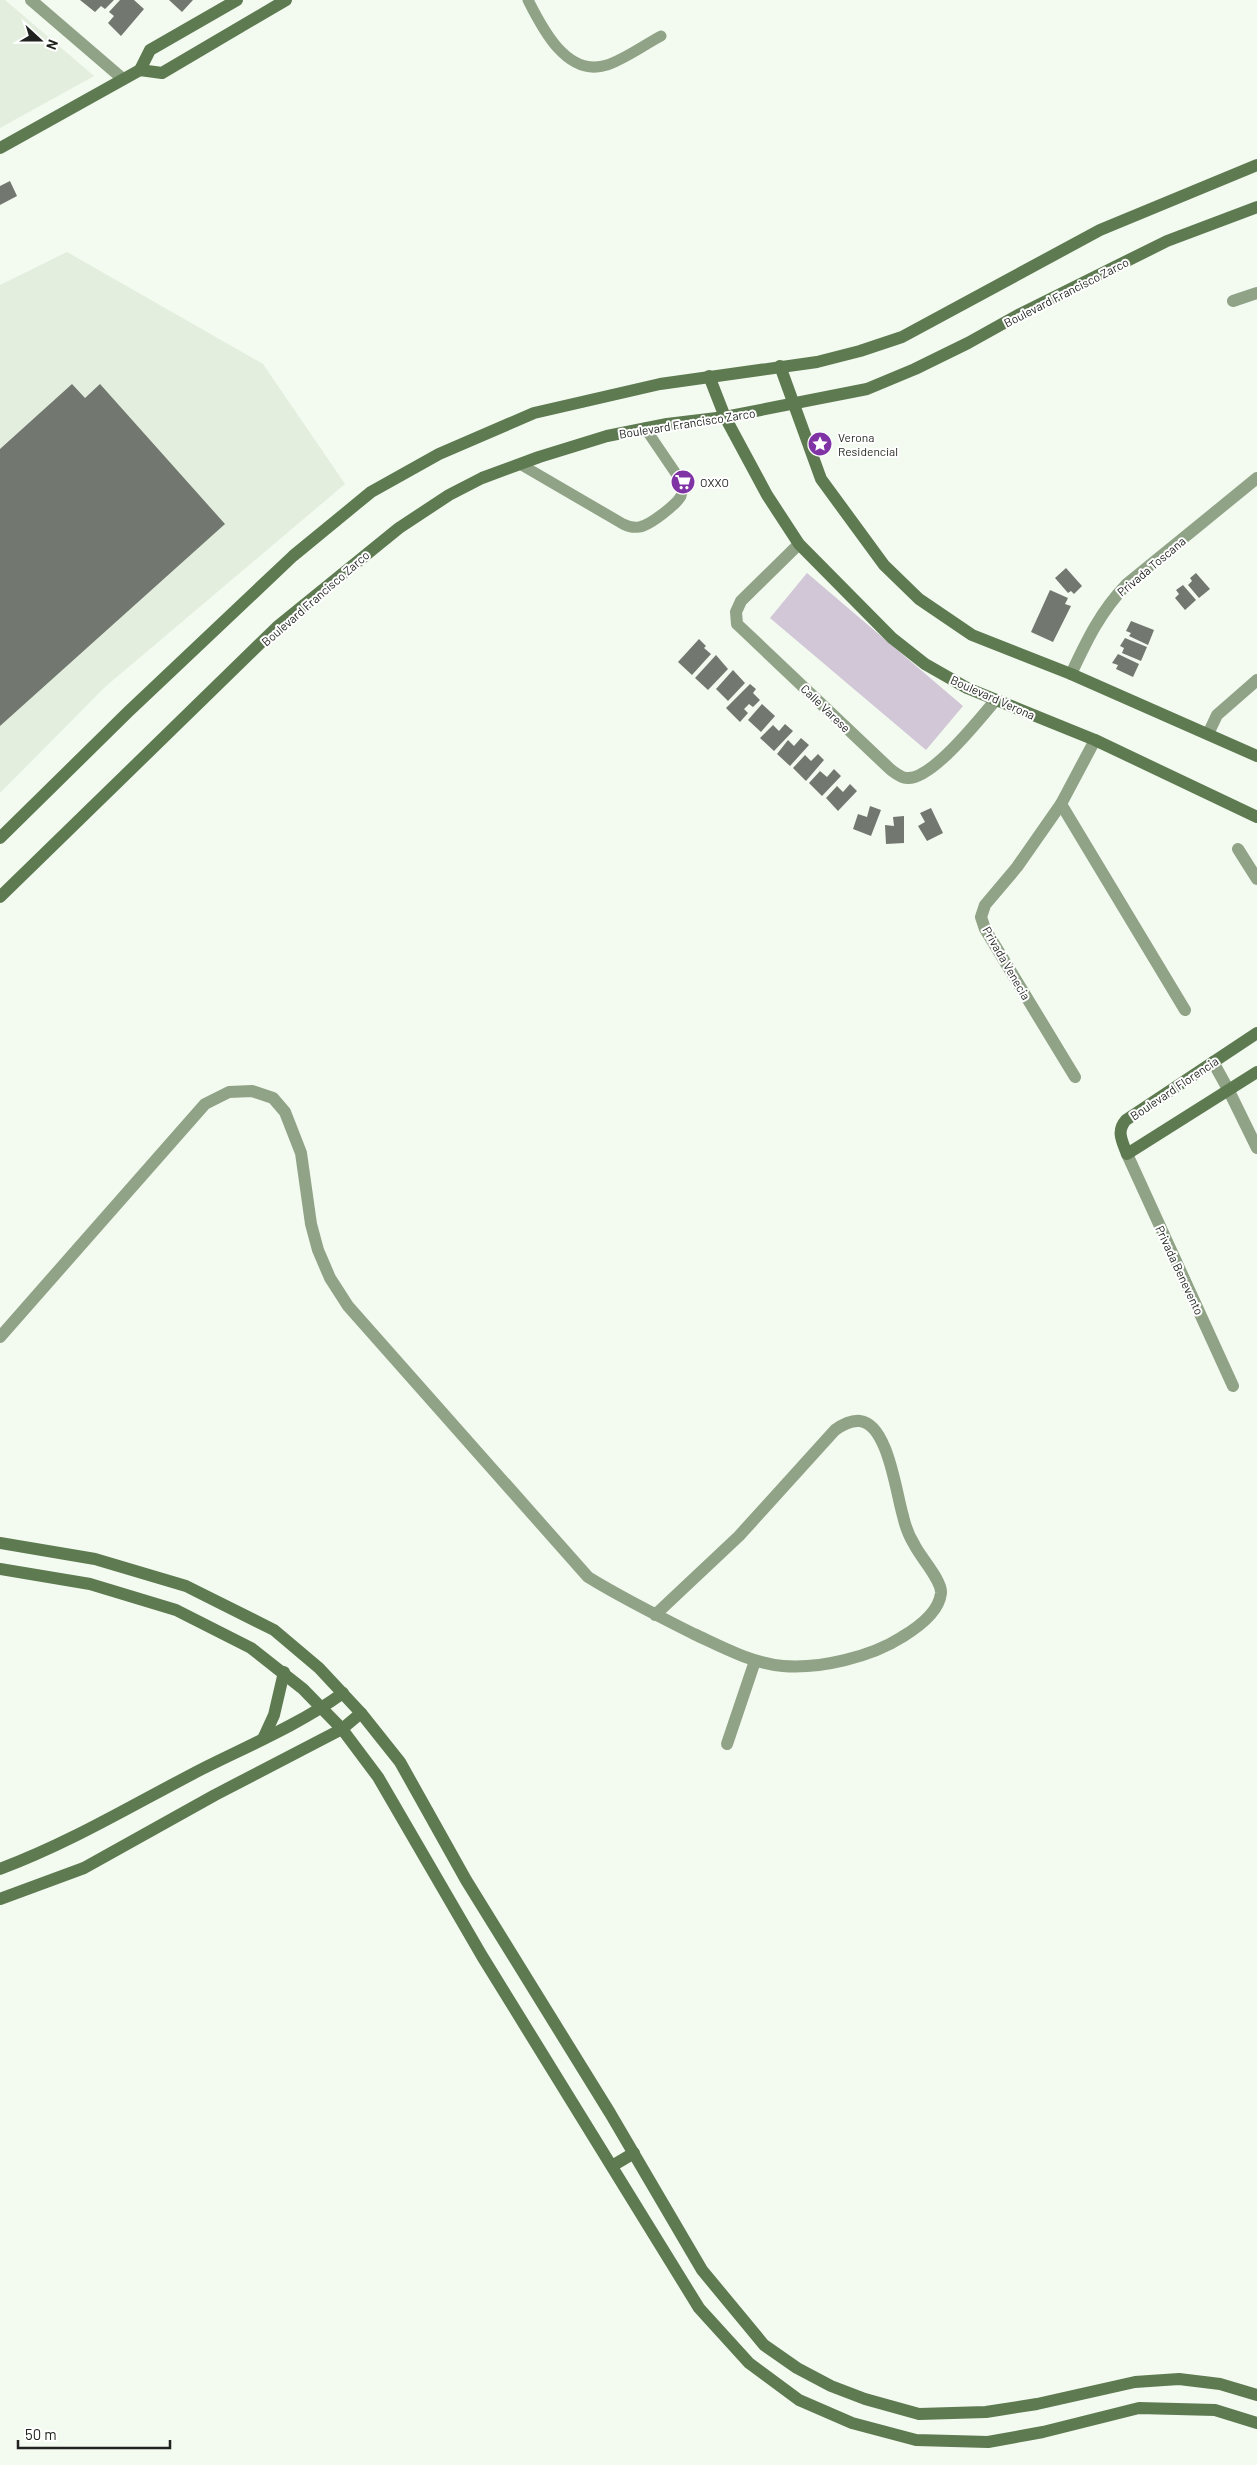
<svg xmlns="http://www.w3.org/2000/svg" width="1257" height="2465" viewBox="0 0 1257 2465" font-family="Barlow,sans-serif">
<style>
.built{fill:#e3eede}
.green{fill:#d1c7d7}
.building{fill:#727870}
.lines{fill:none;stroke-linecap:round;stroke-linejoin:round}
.lane{stroke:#90a387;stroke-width:11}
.street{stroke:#90a387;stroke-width:12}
.secondary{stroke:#5e7a51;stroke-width:12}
.labels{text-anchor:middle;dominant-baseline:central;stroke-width:4;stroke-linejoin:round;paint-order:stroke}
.street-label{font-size:12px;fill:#1f221e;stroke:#fff}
.poi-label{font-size:12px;fill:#1f221e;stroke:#fff;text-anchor:start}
</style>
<rect width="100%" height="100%" fill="#f3faf0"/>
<!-- built -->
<g class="built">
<polygon points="0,0 5,0 94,76 0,128"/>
<polygon points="67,252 263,364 345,484 105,687 0,793 0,285"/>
</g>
<!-- green -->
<polygon class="green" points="807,573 963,706 926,750 770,618"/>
<!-- building -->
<g class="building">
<polygon points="80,0 114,0 105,9 101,6 95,12"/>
<polygon points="120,0 134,0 144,9 121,36 108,23 114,16 109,12"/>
<polygon points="169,0 193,0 182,12"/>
<polygon points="10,181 17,196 0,205 0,186"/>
<polygon points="72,384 85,398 100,384 225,524 0,726 0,449"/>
<polygon points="1066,568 1082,586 1074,594 1071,591 1068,593 1055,578"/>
<polygon points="1196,573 1210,589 1199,598 1188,585 1192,581 1190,578"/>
<polygon points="1183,585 1196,600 1185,610 1175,598 1179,594 1176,590"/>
<polygon points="1050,590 1068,598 1065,604 1071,606 1053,642 1031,632"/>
<polygon points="1131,621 1154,630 1148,645 1129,636 1131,633 1126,631"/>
<polygon points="1125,638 1147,647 1141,661 1122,653 1124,648 1120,646"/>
<polygon points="699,639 706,646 704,648 711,654 692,675 678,662"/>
<polygon points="1118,654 1139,664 1133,677 1116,669 1118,665 1112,663"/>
<polygon points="716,655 728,669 708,690 695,678"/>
<polygon points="733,670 745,683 728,701 716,689"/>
<polygon points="750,684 756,689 753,693 760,700 753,707 749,704 744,709 748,713 740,722 726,708"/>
<polygon points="762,704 775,716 761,732 748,720"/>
<polygon points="785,724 793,731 774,751 760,738 773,725 779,731"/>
<polygon points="801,738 809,745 790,766 777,754 788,740 794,746"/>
<polygon points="818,754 824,760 806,781 793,768 805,755 811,761"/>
<polygon points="834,769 841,776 822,796 809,783 820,771 827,777"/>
<polygon points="850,784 857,791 838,811 826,798 837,786 843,792"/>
<polygon points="870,806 881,810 871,836 853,829 858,814 867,817"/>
<polygon points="931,808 943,833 927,841 918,826 925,822 920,813"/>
<polygon points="904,816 904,843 886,844 885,825 894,826 893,817"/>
</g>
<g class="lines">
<!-- lane -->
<g class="lane">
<path d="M528 0C542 28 567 78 607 65 625 59 644 45 661 36"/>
<path d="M520 464 623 524C629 527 633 528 639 527 649 526 676 505 681 496 683 491 682 486 681 481L645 428"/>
</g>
<!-- street -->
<g class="street">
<polyline points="31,0 123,79"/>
<polyline points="1233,301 1257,293"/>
<path d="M799 544 741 601 736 612 737 624 890 769C894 772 901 778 907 778 932 780 979 719 995 701"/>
<path d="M1071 674C1087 640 1100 612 1127 584L1257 478"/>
<polyline points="1208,734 1217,715 1257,680"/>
<polyline points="1061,804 1185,1010"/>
<polyline points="1238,849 1257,879"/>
<polyline points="1213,1062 1228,1089 1257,1148"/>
<polyline points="1075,1077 985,929 981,917 985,905 1017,867 1061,804 1095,740"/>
<polyline points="1127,1154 1233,1386"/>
<path d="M0 1337 205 1104 229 1092 252 1091 273 1098 285 1112 301 1153 311 1224 318 1250 330 1278 348 1306 588 1577C622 1598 658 1616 694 1634 722 1647 751 1663 783 1666 820 1669 871 1657 902 1637 917 1628 939 1613 941 1593 942 1580 920 1557 914 1544 909 1536 905 1525 903 1516 896 1493 888 1424 860 1421 851 1420 842 1425 835 1430L739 1536 655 1615"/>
<polyline points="727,1744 755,1661"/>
</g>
<!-- secondary -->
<g class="secondary">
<polyline points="140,70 150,50 237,0"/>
<polyline points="0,148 140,70 162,73 286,0"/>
<polyline points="780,366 821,479 884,565 919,599 972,635 1071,674 1257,756"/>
<polyline points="709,376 725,417 767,495 799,544 892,638 925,664 967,688 1095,740 1257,817"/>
<polyline points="0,838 128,712 293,556 371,492 439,454 534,413 660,384 817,362 860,351 902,337 1100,230 1257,165"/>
<polyline points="0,897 277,627 399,528 449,495 482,478 539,457 607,436 667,424 725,417 867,389 915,369 968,343 1020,314 1167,241 1257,207"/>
<path d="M1257 1033 1126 1120C1116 1131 1122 1141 1127 1154L1257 1072"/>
<polyline points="0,1543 95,1559 186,1586 274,1630 319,1668 361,1713 400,1762 466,1880 610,2113 702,2270 764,2345 797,2368 831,2386 865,2399 919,2414 986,2412 1037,2404 1135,2382 1179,2379 1220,2384 1257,2395"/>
<polyline points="0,1569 90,1584 176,1610 251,1648 303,1689 342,1729 378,1777 482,1956 699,2308 749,2363 799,2400 852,2423 916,2440 988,2442 1043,2432 1139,2408 1215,2410 1257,2423"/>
<polyline points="263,1739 274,1715 284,1672"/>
<path d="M0 1869C72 1842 134 1804 202 1769 248 1746 302 1723 343 1693"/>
<polyline points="0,1899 84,1868 215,1795 342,1729 361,1713"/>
<polyline points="612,2166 634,2153"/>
</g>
</g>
<!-- icons -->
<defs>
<symbol id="sight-disc" viewBox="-11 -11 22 22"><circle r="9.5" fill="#7f33a4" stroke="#fff"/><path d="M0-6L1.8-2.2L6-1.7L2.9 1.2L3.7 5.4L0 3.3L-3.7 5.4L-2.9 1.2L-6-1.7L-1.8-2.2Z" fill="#fff"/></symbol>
<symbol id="supermarket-disc" viewBox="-11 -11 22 22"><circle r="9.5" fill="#7f33a4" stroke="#fff"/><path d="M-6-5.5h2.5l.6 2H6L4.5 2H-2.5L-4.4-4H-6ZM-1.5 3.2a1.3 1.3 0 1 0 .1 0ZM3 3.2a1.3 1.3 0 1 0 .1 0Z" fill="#fff"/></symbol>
</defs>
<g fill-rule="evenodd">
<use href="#sight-disc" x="806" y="430" width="28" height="28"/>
<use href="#supermarket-disc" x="669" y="468" width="28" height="28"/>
</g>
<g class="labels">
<!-- street labels -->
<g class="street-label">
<text transform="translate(1066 292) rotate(-27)">Boulevard Francisco Zarco</text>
<text transform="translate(687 423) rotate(-9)">Boulevard Francisco Zarco</text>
<text transform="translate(1151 566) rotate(-40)">Privada Toscana</text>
<text transform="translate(315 598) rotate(-41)">Boulevard Francisco Zarco</text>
<text transform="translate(993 697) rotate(24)">Boulevard Verona</text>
<text transform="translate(826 708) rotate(44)">Calle Varese</text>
<text transform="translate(1007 963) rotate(60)">Privada Venecia</text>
<text transform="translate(1174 1088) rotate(-34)">Boulevard Florencia</text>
<text transform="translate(1180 1270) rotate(65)">Privada Benevento</text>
</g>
<!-- poi labels -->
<g class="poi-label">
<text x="838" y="437">Verona<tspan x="838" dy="14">Residencial</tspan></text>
<text x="700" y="482">OXXO</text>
</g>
</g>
<!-- north arrow -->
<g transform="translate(40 40) rotate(111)" stroke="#ffffff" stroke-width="4" paint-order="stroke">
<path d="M0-4L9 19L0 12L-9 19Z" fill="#1f221e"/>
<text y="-8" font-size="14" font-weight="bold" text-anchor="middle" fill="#1f221e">N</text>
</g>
<!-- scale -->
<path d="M18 2440v8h152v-8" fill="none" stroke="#1f221e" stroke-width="2.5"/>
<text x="25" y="2440" font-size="15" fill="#1f221e" stroke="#ffffff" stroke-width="4" paint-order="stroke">50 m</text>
</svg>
